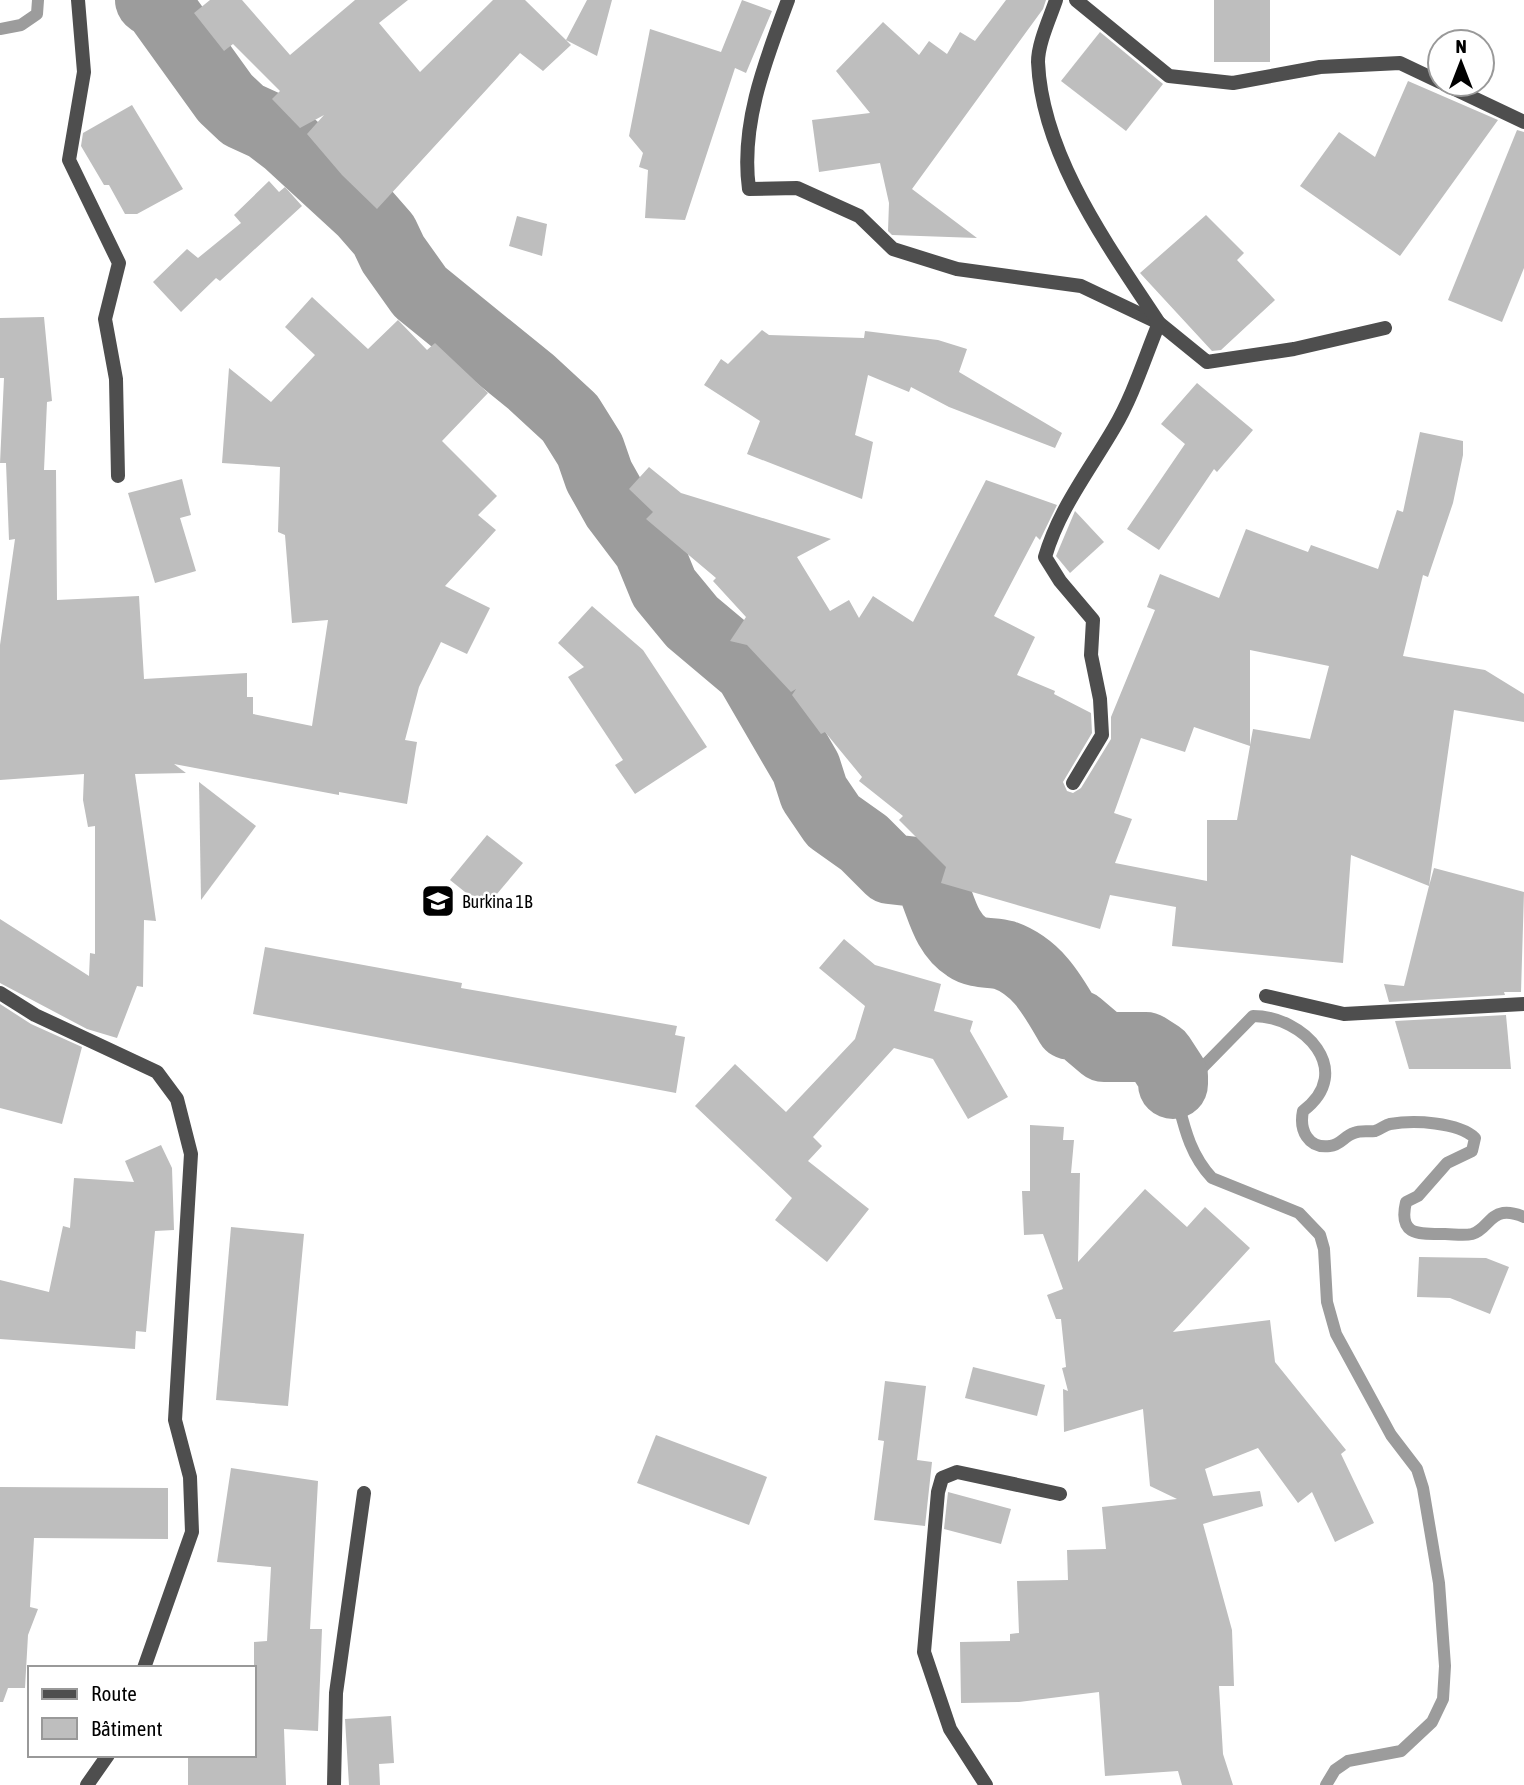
<svg xmlns="http://www.w3.org/2000/svg" width="1524" height="1785" viewBox="0 0 1524 1785" font-family="'Asap Condensed',sans-serif">
<style>
.lines{fill:none;stroke-linecap:round;stroke-linejoin:round}
.stream{stroke:#9c9c9c;stroke-width:12}
.river{stroke:#9c9c9c;stroke-width:70}
.building{fill:#bebebe;fill-rule:evenodd}
.minor{stroke:#4e4e4e;stroke-width:14}
.labels{text-anchor:middle;dominant-baseline:central;stroke-width:5;stroke-linejoin:round;paint-order:stroke}
.poi-label{font-size:18px;fill:#000;stroke:#fff;text-anchor:start}
</style>
<rect width="100%" height="100%" fill="#fff"/>
<g class="lines">
<!-- stream -->
<g class="stream">
<polyline points="0,29 21,25 37,14 38,0"/>
<path d="M1326 1785 1335 1770 1348 1761 1401 1751 1432 1722 1443 1699 1445 1666 1439 1583 1423 1488 1417 1469 1391 1435 1336 1334 1327 1302 1324 1249 1320 1235 1299 1213 1212 1178C1186 1150 1183 1118 1173 1084L1201 1069 1253 1016C1304 1016 1356 1071 1303 1111 1299 1130 1308 1149 1330 1146 1341 1145 1344 1136 1354 1133 1361 1130 1368 1132 1375 1131 1381 1129 1385 1125 1390 1124 1414 1120 1458 1122 1475 1138L1472 1151 1447 1163 1418 1196 1406 1202C1398 1236 1418 1234 1445 1234 1453 1234 1464 1236 1472 1234 1486 1230 1489 1215 1503 1213 1510 1212 1517 1214 1524 1217"/>
</g>
<!-- river -->
<path class="river" d="M150 0 158 5 225 98 243 115 267 126 288 142 363 211 384 235 393 254 420 292 531 382 570 418 590 450 599 476 617 508 648 549 664 588 692 622 749 670 806 768 814 793 833 821 864 843 890 869 925 873C941 896 941 930 967 947 977 954 993 952 1004 955 1038 967 1053 996 1070 1025H1078L1104 1047H1146L1160 1056 1173 1076V1084"/>
</g>
<!-- building -->
<g class="building">
<polygon points="210,0 242,0 290,55 355,0 408,0 379,23 420,72 493,0 525,0 566,40 587,0 612,0 597,56 566,40 571,45 543,71 520,53 377,209 342,175 307,134 324,115 300,128 272,99 280,91 233,44 224,51 194,13"/>
<polygon points="742,0 772,11 746,73 735,68 685,220 645,218 648,170 639,167 643,153 629,136 650,29 721,52"/>
<polygon points="1006,0 1046,0 1043,9 912,189 977,238 892,235 888,231 889,203 880,163 819,172 812,120 870,113 836,71 883,22 919,55 929,41 947,54 960,32 975,41"/>
<rect x="1214" y="0" width="56" height="62"/>
<polygon points="1100,32 1163,84 1126,131 1061,81"/>
<polygon points="1408,81 1498,120 1400,256 1300,186 1339,132 1375,157"/>
<polygon points="132,105 183,189 137,214 125,214 109,185 104,185 81,146 83,133"/>
<polygon points="1517,130 1524,132 1524,268 1502,322 1448,300"/>
<polygon points="269,181 279,192 285,187 302,206 220,281 216,278 181,312 153,282 187,249 198,258 241,223 234,215"/>
<polygon points="1206,215 1244,253 1237,260 1275,300 1221,350 1212,351 1140,273"/>
<polygon points="517,216 547,224 542,256 509,246"/>
<polygon points="312,297 368,349 398,320 427,350 435,343 488,393 442,441 497,496 478,515 496,530 445,586 490,608 467,654 441,642 419,687 405,740 417,742 407,804 339,792 339,795 174,764 186,773 135,774 156,921 144,920 143,987 137,986 117,1038 87,1029 0,983 0,919 89,976 90,953 95,954 95,826 88,827 83,800 84,774 0,780 0,645 15,539 9,540 6,463 0,463 4,378 0,378 0,318 44,317 52,401 47,402 44,470 56,470 57,600 139,596 144,679 247,673 247,697 253,697 253,714 312,726 328,620 292,623 285,535 278,532 280,467 222,463 229,368 271,402 315,355 285,327"/>
<polygon points="762,330 769,335 864,338 865,331 938,340 967,349 959,372 1062,433 1055,448 949,407 911,387 909,392 868,375 855,435 873,442 862,499 747,454 760,421 704,385 721,359 728,364"/>
<polygon points="1197,383 1253,430 1217,472 1214,469 1159,550 1127,529 1185,444 1161,424"/>
<path d="M1420 432 1463 441V455L1453 503 1428 577 1423 575 1403 656 1485 670 1524 694V722L1454 710 1429 886 1434 868 1524 892 1521 992H1504L1505 995 1389 1002 1384 984 1404 986 1429 886 1351 855 1343 963 1172 946 1176 907 1110 895 1100 929 941 883 946 867 899 820 903 816 859 781 862 777 825 732 821 734 792 695 796 689 791 692 747 645 730 641 746 617 713 581 716 578 646 519 653 512 629 489 649 467 681 493 831 539 797 557 830 611 849 600 859 618 873 596 913 622 986 480 1057 505 1040 540 1036 536 994 616 1035 637 1017 675 1055 691 1054 694 1091 713 1092 733 1063 782 1067 791 1073 793 1081 788 1111 739V717L1155 610 1147 607 1160 574 1219 598 1246 529 1308 552 1311 545 1378 569 1397 510 1403 512ZM1250 650 1329 666 1310 739 1253 729 1250 745ZM1194 727 1250 746 1237 820H1207V881L1115 863 1132 819 1114 813 1141 738 1185 752Z"/>
<polygon points="182,479 191,515 180,518 196,571 155,583 128,493"/>
<polygon points="1075,511 1104,542 1070,573 1056,556"/>
<polygon points="592,606 643,650 707,747 635,794 615,765 623,760 568,677 584,667 558,643"/>
<polygon points="199,782 256,826 201,900"/>
<polygon points="487,835 523,863 485,908 450,880"/>
<polygon points="844,939 875,965 941,984 934,1011 973,1021 970,1031 1008,1097 968,1119 933,1059 894,1048 813,1137 822,1146 808,1161 869,1209 827,1262 775,1220 792,1198 695,1106 735,1064 786,1112 855,1039 865,1006 819,968"/>
<polygon points="265,947 462,983 461,988 677,1026 675,1035 685,1037 676,1093 253,1014"/>
<polygon points="0,1004 31,1024 82,1047 62,1124 0,1108"/>
<polygon points="1506,1015 1511,1069 1409,1069 1395,1021"/>
<polygon points="1030,1125 1064,1127 1063,1140 1074,1140 1071,1173 1080,1173 1078,1262 1145,1189 1187,1227 1205,1207 1250,1248 1173,1332 1270,1320 1275,1362 1346,1450 1341,1454 1374,1523 1335,1542 1312,1492 1298,1503 1258,1448 1205,1469 1213,1496 1260,1491 1263,1506 1203,1524 1232,1630 1234,1686 1219,1686 1223,1754 1233,1785 1182,1785 1178,1771 1105,1776 1099,1692 1019,1702 961,1703 960,1642 1010,1641 1010,1634 1019,1633 1017,1581 1068,1580 1067,1550 1106,1549 1102,1507 1177,1499 1150,1486 1143,1409 1064,1432 1063,1389 1068,1391 1062,1368 1066,1367 1061,1319 1056,1319 1047,1295 1063,1289 1043,1234 1024,1235 1022,1191 1030,1191"/>
<polygon points="161,1145 172,1168 174,1230 155,1231 146,1332 136,1331 135,1349 0,1339 0,1280 49,1292 63,1226 70,1228 74,1178 134,1182 125,1161"/>
<polygon points="231,1227 304,1234 288,1406 216,1400"/>
<polygon points="1419,1257 1486,1258 1509,1267 1490,1314 1450,1298 1417,1297"/>
<polygon points="973,1367 1045,1385 1037,1416 965,1398"/>
<polygon points="885,1381 926,1386 917,1460 932,1462 925,1526 874,1520 884,1441 878,1440"/>
<polygon points="656,1435 767,1477 749,1525 637,1483"/>
<polygon points="231,1468 318,1481 310,1629 322,1629 318,1731 284,1729 286,1785 188,1785 188,1755 254,1755 254,1642 267,1641 271,1567 217,1562"/>
<polygon points="0,1487 168,1488 168,1539 34,1538 30,1607 38,1609 28,1635 25,1688 8,1688 3,1702 0,1702"/>
<polygon points="948,1492 1011,1509 1001,1544 944,1529"/>
<polygon points="391,1716 394,1763 379,1764 380,1785 349,1785 345,1719"/>
</g>
<g class="lines">
<!-- minor -->
<g class="minor">
<polyline points="78,0 84,72 69,160 119,263 105,319 116,379 118,476"/>
<path d="M788 0C766 59 740 124 749 189L797 188 859 216 893 249 957 269 1081 286 1159 323 1207 362 1294 349 1385 328"/>
<path d="M1056 0C1050 18 1038 43 1038 62 1042 156 1109 247 1159 323 1145 357 1133 396 1114 428 1089 471 1059 509 1045 557L1060 581 1093 620 1091 655 1100 699 1102 735 1073 783"/>
<polyline points="1076,0 1169,76 1233,83 1320,67 1400,63 1440,82"/>
<polyline points="1444,84 1524,122"/>
<polyline points="0,993 35,1015 157,1072 177,1099 191,1154 175,1420 190,1477 192,1532 144,1668"/>
<polyline points="1266,996 1344,1014 1524,1004"/>
<polyline points="87,1785 108,1755"/>
<polyline points="334,1785 336,1693 364,1493"/>
<polyline points="986,1785 950,1729 924,1652 938,1492 942,1478 957,1472 1060,1494"/>
</g>
</g>
<!-- icons -->
<defs>
<symbol id="school-square" viewBox="-11 -11 22 22"><rect x="-9" y="-9" width="18" height="18" rx="4" fill="#000" stroke="#fff"/><path d="M0-5L7-2L0 1L-7-2ZM-4 1L0 2.5L4 1V4Q0 6-4 4Z" fill="#fff"/></symbol>
</defs>
<g fill-rule="evenodd">
<use href="#school-square" x="419" y="882" width="38" height="38"/>
</g>
<g class="labels">
<!-- poi labels -->
<g class="poi-label">
<text x="462" y="901">Burkina 1B</text>
</g>
</g>
<!-- legend -->
<rect x="28" y="1666" width="228" height="91" fill="#ffffff" stroke="#999999" stroke-width="2"/>
<rect x="42" y="1689" width="35" height="10" fill="#4e4e4e" stroke="#999999" stroke-width="2"/>
<text x="91" y="1701" font-size="21" fill="#000000">Route</text>
<rect x="42" y="1718" width="35" height="21" fill="#bebebe" stroke="#999999" stroke-width="2"/>
<text x="91" y="1736" font-size="21" fill="#000000">Bâtiment</text>
<!-- north arrow -->
<g transform="translate(1461 63)"><circle r="33" fill="#ffffff" stroke="#999999" stroke-width="2"/>
<path d="M0-5L12 26L0 18L-12 26Z" fill="#000000"/>
<text y="-10" font-size="19" font-weight="bold" text-anchor="middle" fill="#000000">N</text>
</g>
</svg>
